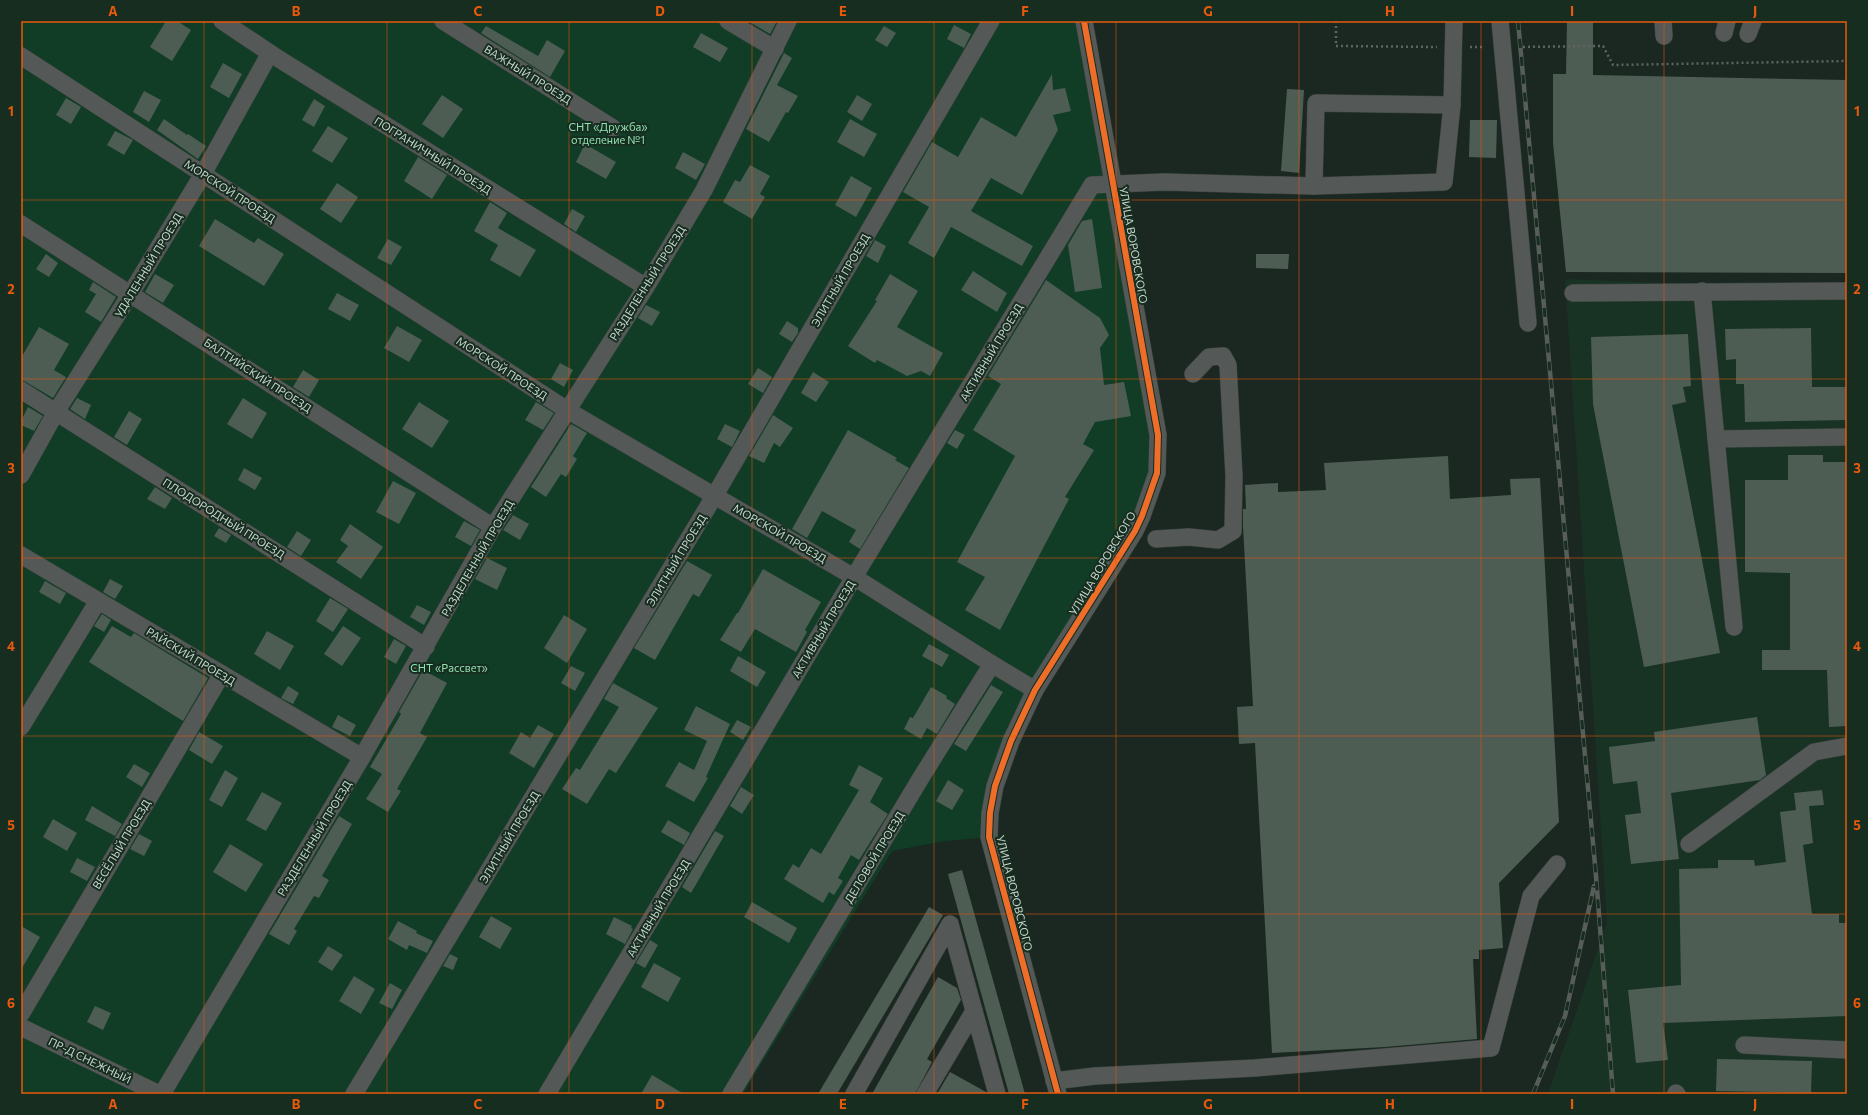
<svg xmlns="http://www.w3.org/2000/svg" width="1868" height="1115" viewBox="0 0 1868 1115" font-family="Commissioner,sans-serif">
<style>
.built{fill:#183324}
.green{fill:#113c26}
.building{fill:#4d5d54}
.lines{fill:none;stroke-linecap:round;stroke-linejoin:round}
.minor-casing{stroke:#38433d;stroke-width:18}
.path{stroke:#5e6461;stroke-width:2.5;stroke-dasharray:2 3;stroke-linecap:butt}
.minor{stroke:#545856;stroke-width:17}
.rail-casing{stroke:#575e5a;stroke-width:4.5}
.rail{stroke:#162d20;stroke-width:3;stroke-dasharray:9;stroke-linecap:butt}
.cycleway-casing{stroke:#162d20;stroke-width:8}
.cycleway{stroke:#ee6e29;stroke-width:6}
.grid{fill:none;stroke:#e8590c;stroke-width:1;stroke-opacity:0.55}
.labels{text-anchor:middle;dominant-baseline:central;stroke-width:4;stroke-linejoin:round;paint-order:stroke}
.street-label{font-size:11px;fill:#c8d6cd;stroke:#162d20}
.park-label{font-size:11px;fill:#91e1b1;stroke:#162d20}
.neatline{fill:none;stroke:#e8590c;stroke-width:1.5}
.grid-label{font-size:13px;text-anchor:middle;font-weight:bold;fill:#e8590c}
</style>
<rect width="100%" height="100%" fill="#1b2821"/>
<!-- built -->
<polygon class="built" points="1565,279 1760,287 1847,287 1847,1094 1548,1094 1607,922"/>
<!-- green -->
<polygon class="green" points="21,21 1084,21 1157,473 1011,741 989,837 945,841 892,851 743,1094 21,1094"/>
<!-- building -->
<g class="building">
<polygon points="166,21 177,21 191,30 172,61 150,47"/>
<polygon points="748,21 777,21 770,34"/>
<polygon points="1567,21 1593,21 1593,75 1847,80 1847,273 1566,272 1553,143 1553,74 1566,74"/>
<polygon points="954,25 971,34 964,48 947,39"/>
<polygon points="486,26 538,56 547,40 565,51 550,77 481,33"/>
<polygon points="884,26 896,33 887,47 875,40"/>
<polygon points="701,33 728,48 720,62 693,47"/>
<polygon points="784,53 792,58 777,85 798,96 788,113 786,112 769,142 746,129"/>
<polygon points="223,63 242,74 229,98 210,87"/>
<polygon points="1052,74 1053,90 1065,88 1071,111 1053,115 1058,130 1022,195 991,178 971,211 1033,246 1022,266 951,227 934,258 908,243 929,207 903,192 932,142 958,157 981,117 1016,137"/>
<polygon points="1287,89 1304,90 1299,173 1281,171"/>
<polygon points="144,91 161,100 149,122 133,112"/>
<polygon points="442,95 463,109 443,138 422,124"/>
<polygon points="857,95 872,104 862,121 847,112"/>
<polygon points="66,98 81,107 71,124 56,115"/>
<polygon points="314,99 325,106 314,127 302,120"/>
<polygon points="164,119 187,135 188,134 206,146 198,159 157,130"/>
<polygon points="850,119 877,134 864,157 837,142"/>
<polygon points="1470,120 1497,120 1496,158 1469,157"/>
<polygon points="328,126 348,138 332,163 312,151"/>
<polygon points="115,131 133,140 124,155 107,145"/>
<polygon points="585,144 616,162 606,179 576,162"/>
<polygon points="683,152 705,164 696,180 675,168"/>
<polygon points="418,157 447,175 432,199 404,181"/>
<polygon points="750,165 770,176 760,194 765,197 752,219 723,202 735,180 740,182"/>
<polygon points="851,176 872,188 856,217 835,205"/>
<polygon points="337,183 358,197 341,223 320,209"/>
<polygon points="490,202 507,213 498,228 536,250 520,277 490,260 498,245 474,231"/>
<polygon points="572,209 585,216 576,232 564,224"/>
<polygon points="215,219 254,243 258,238 284,254 264,286 199,246"/>
<polygon points="1092,219 1102,288 1075,292 1068,245 1082,221"/>
<polygon points="388,239 402,247 391,265 377,258"/>
<polygon points="875,240 886,246 878,263 866,256"/>
<polygon points="46,254 58,263 49,277 36,269"/>
<polygon points="1256,254 1289,254 1288,269 1256,268"/>
<polygon points="973,271 1007,293 997,312 961,290"/>
<polygon points="155,274 174,285 163,303 145,292"/>
<polygon points="890,274 918,291 897,327 943,353 930,376 921,371 907,376 877,360 875,363 848,346 877,301 875,300"/>
<polygon points="1046,280 1100,318 1109,335 1100,348 1104,385 1124,382 1131,416 1095,422 1083,444 1094,450 1065,497 1069,499 1000,630 965,610 985,577 957,562 1015,456 973,430 1001,384 988,376"/>
<polygon points="93,282 116,297 101,322 85,312 96,294 89,290"/>
<polygon points="337,293 359,305 350,321 328,309"/>
<polygon points="646,305 660,312 652,326 638,318"/>
<polygon points="787,321 798,328 798,333 792,342 779,334"/>
<polygon points="397,326 422,340 409,362 384,348"/>
<polygon points="39,327 69,344 54,370 66,377 53,398 26,382 21,380 21,358"/>
<polygon points="1811,328 1812,387 1847,387 1847,420 1745,422 1744,384 1736,384 1736,359 1726,360 1725,329"/>
<polygon points="1688,334 1691,386 1683,387 1686,402 1672,405 1720,653 1644,667 1593,404 1591,337"/>
<polygon points="560,363 573,370 564,387 551,379"/>
<polygon points="758,368 772,377 763,393 748,384"/>
<polygon points="303,370 319,380 309,397 293,387"/>
<polygon points="813,372 829,382 816,402 801,393"/>
<polygon points="77,398 91,405 85,419 70,409"/>
<polygon points="243,398 267,413 252,439 227,424"/>
<polygon points="419,402 449,421 432,448 402,429"/>
<polygon points="536,402 554,413 543,430 525,420"/>
<polygon points="28,407 43,416 34,431 21,425 21,421"/>
<polygon points="129,411 142,419 127,445 114,437"/>
<polygon points="773,415 793,428 780,447 774,443 764,463 749,456"/>
<polygon points="571,424 587,433 573,456 577,459 566,477 561,474 546,497 531,487"/>
<polygon points="725,424 740,431 732,447 717,439"/>
<polygon points="848,430 897,458 895,460 909,468 860,549 849,542 856,530 822,511 807,538 792,529"/>
<polygon points="955,430 965,435 957,449 947,443"/>
<polygon points="1788,455 1823,455 1823,462 1847,462 1847,726 1829,727 1827,670 1762,670 1762,650 1790,650 1790,573 1745,572 1745,480 1788,480"/>
<polygon points="1448,456 1450,499 1511,495 1510,479 1540,478 1559,822 1499,883 1503,948 1479,950 1479,959 1473,959 1477,1039 1385,1047 1272,1053 1255,743 1239,744 1237,707 1253,706 1243,527 1243,509 1246,509 1245,485 1278,483 1278,492 1326,490 1324,463"/>
<polygon points="244,468 262,478 255,490 238,480"/>
<polygon points="393,481 416,493 399,524 376,512"/>
<polygon points="155,487 172,498 165,509 147,499"/>
<polygon points="513,515 529,524 520,540 503,530"/>
<polygon points="464,521 480,530 471,546 455,537"/>
<polygon points="350,524 383,547 361,579 336,562 348,546 340,540"/>
<polygon points="219,528 231,535 226,543 214,536"/>
<polygon points="297,531 311,540 301,556 287,547"/>
<polygon points="487,558 507,568 497,590 475,579"/>
<polygon points="687,561 712,575 699,597 693,594 655,660 634,648"/>
<polygon points="763,569 821,602 805,630 807,632 796,652 755,629 741,652 720,640 737,613 738,613"/>
<polygon points="110,579 123,586 115,599 103,592"/>
<polygon points="45,581 66,593 60,604 39,592"/>
<polygon points="330,598 348,609 333,632 316,621"/>
<polygon points="417,605 431,612 424,625 410,617"/>
<polygon points="102,614 111,620 104,632 94,626"/>
<polygon points="564,615 587,629 567,663 544,648"/>
<polygon points="112,626 131,637 134,633 208,678 183,721 89,662"/>
<polygon points="343,626 361,638 342,666 324,654"/>
<polygon points="267,631 294,646 280,670 254,654"/>
<polygon points="394,639 406,646 396,664 384,657"/>
<polygon points="929,644 949,655 942,667 922,656"/>
<polygon points="738,656 766,672 757,687 730,671"/>
<polygon points="571,666 585,673 575,691 561,683"/>
<polygon points="423,670 447,683 420,733 427,737 397,789 401,791 388,812 366,799 382,774 370,767 401,714 399,712"/>
<polygon points="613,683 658,708 616,773 609,769 587,804 562,789 576,768 580,770 619,707 604,699"/>
<polygon points="991,685 1003,692 966,751 954,744"/>
<polygon points="288,686 299,693 293,704 281,698"/>
<polygon points="931,687 947,696 946,698 955,704 937,734 927,728 921,739 904,729 910,717 913,718"/>
<polygon points="696,706 730,724 706,777 708,778 694,802 665,786 679,762 694,770 707,741 684,730"/>
<polygon points="338,715 356,725 350,736 332,727"/>
<polygon points="1757,717 1766,775 1760,780 1671,793 1679,859 1631,864 1625,815 1641,813 1637,781 1613,784 1609,747 1655,741 1654,732"/>
<polygon points="737,720 751,727 743,740 730,732"/>
<polygon points="538,725 554,734 534,768 509,753 521,732 530,738"/>
<polygon points="199,732 223,746 212,764 189,750"/>
<polygon points="134,764 150,773 142,787 126,777"/>
<polygon points="859,765 883,778 870,802 888,814 859,860 851,855 838,878 843,881 834,895 829,892 823,903 784,879 793,864 799,868 811,848 821,854 859,790 849,785"/>
<polygon points="225,770 238,778 222,807 209,800"/>
<polygon points="948,780 964,790 952,810 936,801"/>
<polygon points="741,787 754,795 742,814 730,806"/>
<polygon points="1822,790 1824,805 1809,806 1813,843 1803,845 1812,914 1839,914 1839,923 1847,923 1847,1016 1663,1023 1668,1060 1636,1063 1628,990 1681,985 1679,869 1718,868 1718,860 1754,860 1755,866 1786,862 1780,812 1796,810 1794,793"/>
<polygon points="262,792 282,803 266,831 246,820"/>
<polygon points="92,806 122,824 115,836 85,820"/>
<polygon points="339,816 352,824 322,876 329,880 319,898 314,896 294,929 297,931 289,945 269,934"/>
<polygon points="53,819 77,833 67,851 43,837"/>
<polygon points="668,820 690,833 684,845 661,832"/>
<polygon points="715,831 724,836 691,893 682,887"/>
<polygon points="139,834 152,841 144,856 130,849"/>
<polygon points="230,844 263,864 246,892 213,872"/>
<polygon points="77,858 95,867 87,881 70,872"/>
<polygon points="962,870 1025,1094 1009,1094 948,874"/>
<polygon points="752,902 797,928 789,943 744,917"/>
<polygon points="929,907 943,915 837,1094 818,1094"/>
<polygon points="491,916 512,928 500,949 479,937"/>
<polygon points="614,917 632,926 631,928 633,929 625,944 606,934"/>
<polygon points="398,921 417,931 416,933 433,941 427,953 409,945 407,950 388,939"/>
<polygon points="21,926 40,937 21,970"/>
<polygon points="650,940 658,945 645,968 636,963"/>
<polygon points="328,946 343,955 332,971 318,962"/>
<polygon points="450,954 458,958 453,970 443,966"/>
<polygon points="654,963 681,978 668,1002 641,987"/>
<polygon points="354,976 375,989 361,1014 339,1001"/>
<polygon points="938,977 957,988 961,1000 927,1059 932,1062 915,1094 872,1094"/>
<polygon points="390,983 402,990 392,1009 379,1003"/>
<polygon points="95,1006 111,1013 103,1030 87,1022"/>
<polygon points="1717,1059 1812,1061 1811,1093 1716,1091"/>
<polygon points="950,1072 986,1092 987,1094 937,1094"/>
<polygon points="652,1075 684,1094 641,1094"/>
</g>
<g class="lines">
<defs>
<g id="minor">
<polyline points="222,21 279,59 646,287"/>
<polyline points="443,21 613,128"/>
<polyline points="728,21 775,49"/>
<polyline points="1500,21 1528,323"/>
<polyline points="1663,21 1664,36"/>
<polyline points="1724,33 1727,21"/>
<polyline points="1748,34 1753,21"/>
<polyline points="21,56 567,410 854,577 992,664"/>
<polyline points="1314,186 1316,103 1452,105 1454,21"/>
<polyline points="21,224 493,527"/>
<polyline points="1702,291 1734,627"/>
<polyline points="1573,293 1847,291"/>
<polyline points="21,390 426,647"/>
<polyline points="1716,439 1847,437"/>
<polyline points="21,475 56,412 131,293 203,174 270,53"/>
<polyline points="1156,539 1189,537 1218,540 1233,531 1234,476 1228,365 1223,356 1209,357 1193,374"/>
<polyline points="21,555 362,757"/>
<polyline points="21,727 98,601"/>
<polyline points="1689,844 1814,752 1847,746"/>
<polyline points="21,1014 222,674"/>
<polyline points="21,1027 159,1094"/>
<polyline points="1744,1045 1847,1050"/>
<polyline points="1054,1081 1095,1076 1255,1068 1491,1048 1531,896 1557,864"/>
<polyline points="1676,1093 1677,1094"/>
<polyline points="162,1094 362,757 493,527 646,287 704,190 788,21"/>
<polyline points="354,1094 715,495 991,21"/>
<polyline points="547,1094 854,577 1092,185 1164,182 1314,186 1444,182 1452,105"/>
<polyline points="731,1094 922,776 992,664 1035,690"/>
<polyline points="854,1094 950,924 997,1094"/>
<polyline points="925,1094 974,1011"/>
<polyline points="1058,1094 989,837 990,813 995,786 1011,741 1035,690 1135,531 1142,516 1157,473 1158,435 1084,21"/>
</g>
</defs>
<!-- minor casing -->
<use href="#minor" class="minor-casing"/>
<!-- path -->
<g class="path">
<polyline points="1336,21 1336,46 1437,47"/>
<polyline points="1470,47 1485,47"/>
<polyline points="1518,47 1603,46 1613,65 1847,61"/>
</g>
<!-- minor -->
<use href="#minor" class="minor"/>
<defs>
<g id="rail">
<polyline points="1518,21 1596,876 1613,1094"/>
<polyline points="1533,1094 1565,1016 1594,886"/>
</g>
</defs>
<!-- rail casing -->
<use href="#rail" class="rail-casing"/>
<!-- rail -->
<use href="#rail" class="rail"/>
<defs>
<polyline id="cycleway" points="1058,1094 989,837 990,813 995,786 1011,741 1035,690 1135,531 1142,516 1157,473 1158,435 1084,21"/>
</defs>
<!-- cycleway casing -->
<use href="#cycleway" class="cycleway-casing"/>
<!-- cycleway -->
<use href="#cycleway" class="cycleway"/>
</g>
<!-- grid -->
<path class="grid" d="M204 21V1094M387 21V1094M569 21V1094M752 21V1094M934 21V1094M1116 21V1094M1299 21V1094M1481 21V1094M1664 21V1094M21 200H1847M21 379H1847M21 558H1847M21 736H1847M21 914H1847"/>
<g class="labels">
<!-- street labels -->
<g class="street-label">
<text transform="translate(528 74) rotate(32)">ВАЖНЫЙ ПРОЕЗД</text>
<text transform="translate(433 155) rotate(32)">ПОГРАНИЧНЫЙ ПРОЕЗД</text>
<text transform="translate(230 191) rotate(33)">МОРСКОЙ ПРОЕЗД</text>
<text transform="translate(1134 245) rotate(80)">УЛИЦА ВОРОВСКОГО</text>
<text transform="translate(148 265) rotate(-59)">УДАЛЕННЫЙ ПРОЕЗД</text>
<text transform="translate(840 280) rotate(-60)">ЭЛИТНЫЙ ПРОЕЗД</text>
<text transform="translate(647 283) rotate(-58)">РАЗДЕЛЕННЫЙ ПРОЕЗД</text>
<text transform="translate(991 352) rotate(-59)">АКТИВНЫЙ ПРОЕЗД</text>
<text transform="translate(502 368) rotate(33)">МОРСКОЙ ПРОЕЗД</text>
<text transform="translate(258 375) rotate(33)">БАЛТИЙСКИЙ ПРОЕЗД</text>
<text transform="translate(224 518) rotate(32)">ПЛОДОРОДНЫЙ ПРОЕЗД</text>
<text transform="translate(780 533) rotate(30)">МОРСКОЙ ПРОЕЗД</text>
<text transform="translate(477 558) rotate(-60)">РАЗДЕЛЕННЫЙ ПРОЕЗД</text>
<text transform="translate(676 560) rotate(-59)">ЭЛИТНЫЙ ПРОЕЗД</text>
<text transform="translate(1102 563) rotate(-59)">УЛИЦА ВОРОВСКОГО</text>
<text transform="translate(823 629) rotate(-59)">АКТИВНЫЙ ПРОЕЗД</text>
<text transform="translate(191 656) rotate(31)">РАЙСКИЙ ПРОЕЗД</text>
<text transform="translate(509 837) rotate(-59)">ЭЛИТНЫЙ ПРОЕЗД</text>
<text transform="translate(314 838) rotate(-59)">РАЗДЕЛЕННЫЙ ПРОЕЗД</text>
<text transform="translate(121 844) rotate(-59)">ВЕСЁЛЫЙ ПРОЕЗД</text>
<text transform="translate(874 857) rotate(-59)">ДЕЛОВОЙ ПРОЕЗД</text>
<text transform="translate(1015 893) rotate(76)">УЛИЦА ВОРОВСКОГО</text>
<text transform="translate(658 908) rotate(-59)">АКТИВНЫЙ ПРОЕЗД</text>
<text transform="translate(90 1060) rotate(26)">ПР-Д СНЕЖНЫЙ</text>
</g>
<!-- park labels -->
<g class="park-label">
<text x="608" y="126">СНТ «Дружба»<tspan x="608" dy="13">отделение №1</tspan></text>
<text x="449" y="667">СНТ «Рассвет»</text>
</g>
</g>
<!-- border -->
<rect width="1868" height="1115" fill="none" stroke="#162d20" stroke-width="44"/>
<rect x="22" y="22" width="1824" height="1071" class="neatline"/>
<g class="grid-label">
<text x="113" y="16">A</text>
<text x="296" y="16">B</text>
<text x="478" y="16">C</text>
<text x="660" y="16">D</text>
<text x="843" y="16">E</text>
<text x="1025" y="16">F</text>
<text x="1208" y="16">G</text>
<text x="1390" y="16">H</text>
<text x="1572" y="16">I</text>
<text x="1755" y="16">J</text>
<text x="11" y="116">1</text>
<text x="1857" y="116">1</text>
<text x="11" y="294">2</text>
<text x="1857" y="294">2</text>
<text x="11" y="473">3</text>
<text x="1857" y="473">3</text>
<text x="11" y="651">4</text>
<text x="1857" y="651">4</text>
<text x="11" y="830">5</text>
<text x="1857" y="830">5</text>
<text x="11" y="1008">6</text>
<text x="1857" y="1008">6</text>
<text x="113" y="1109">A</text>
<text x="296" y="1109">B</text>
<text x="478" y="1109">C</text>
<text x="660" y="1109">D</text>
<text x="843" y="1109">E</text>
<text x="1025" y="1109">F</text>
<text x="1208" y="1109">G</text>
<text x="1390" y="1109">H</text>
<text x="1572" y="1109">I</text>
<text x="1755" y="1109">J</text>
</g>
</svg>
